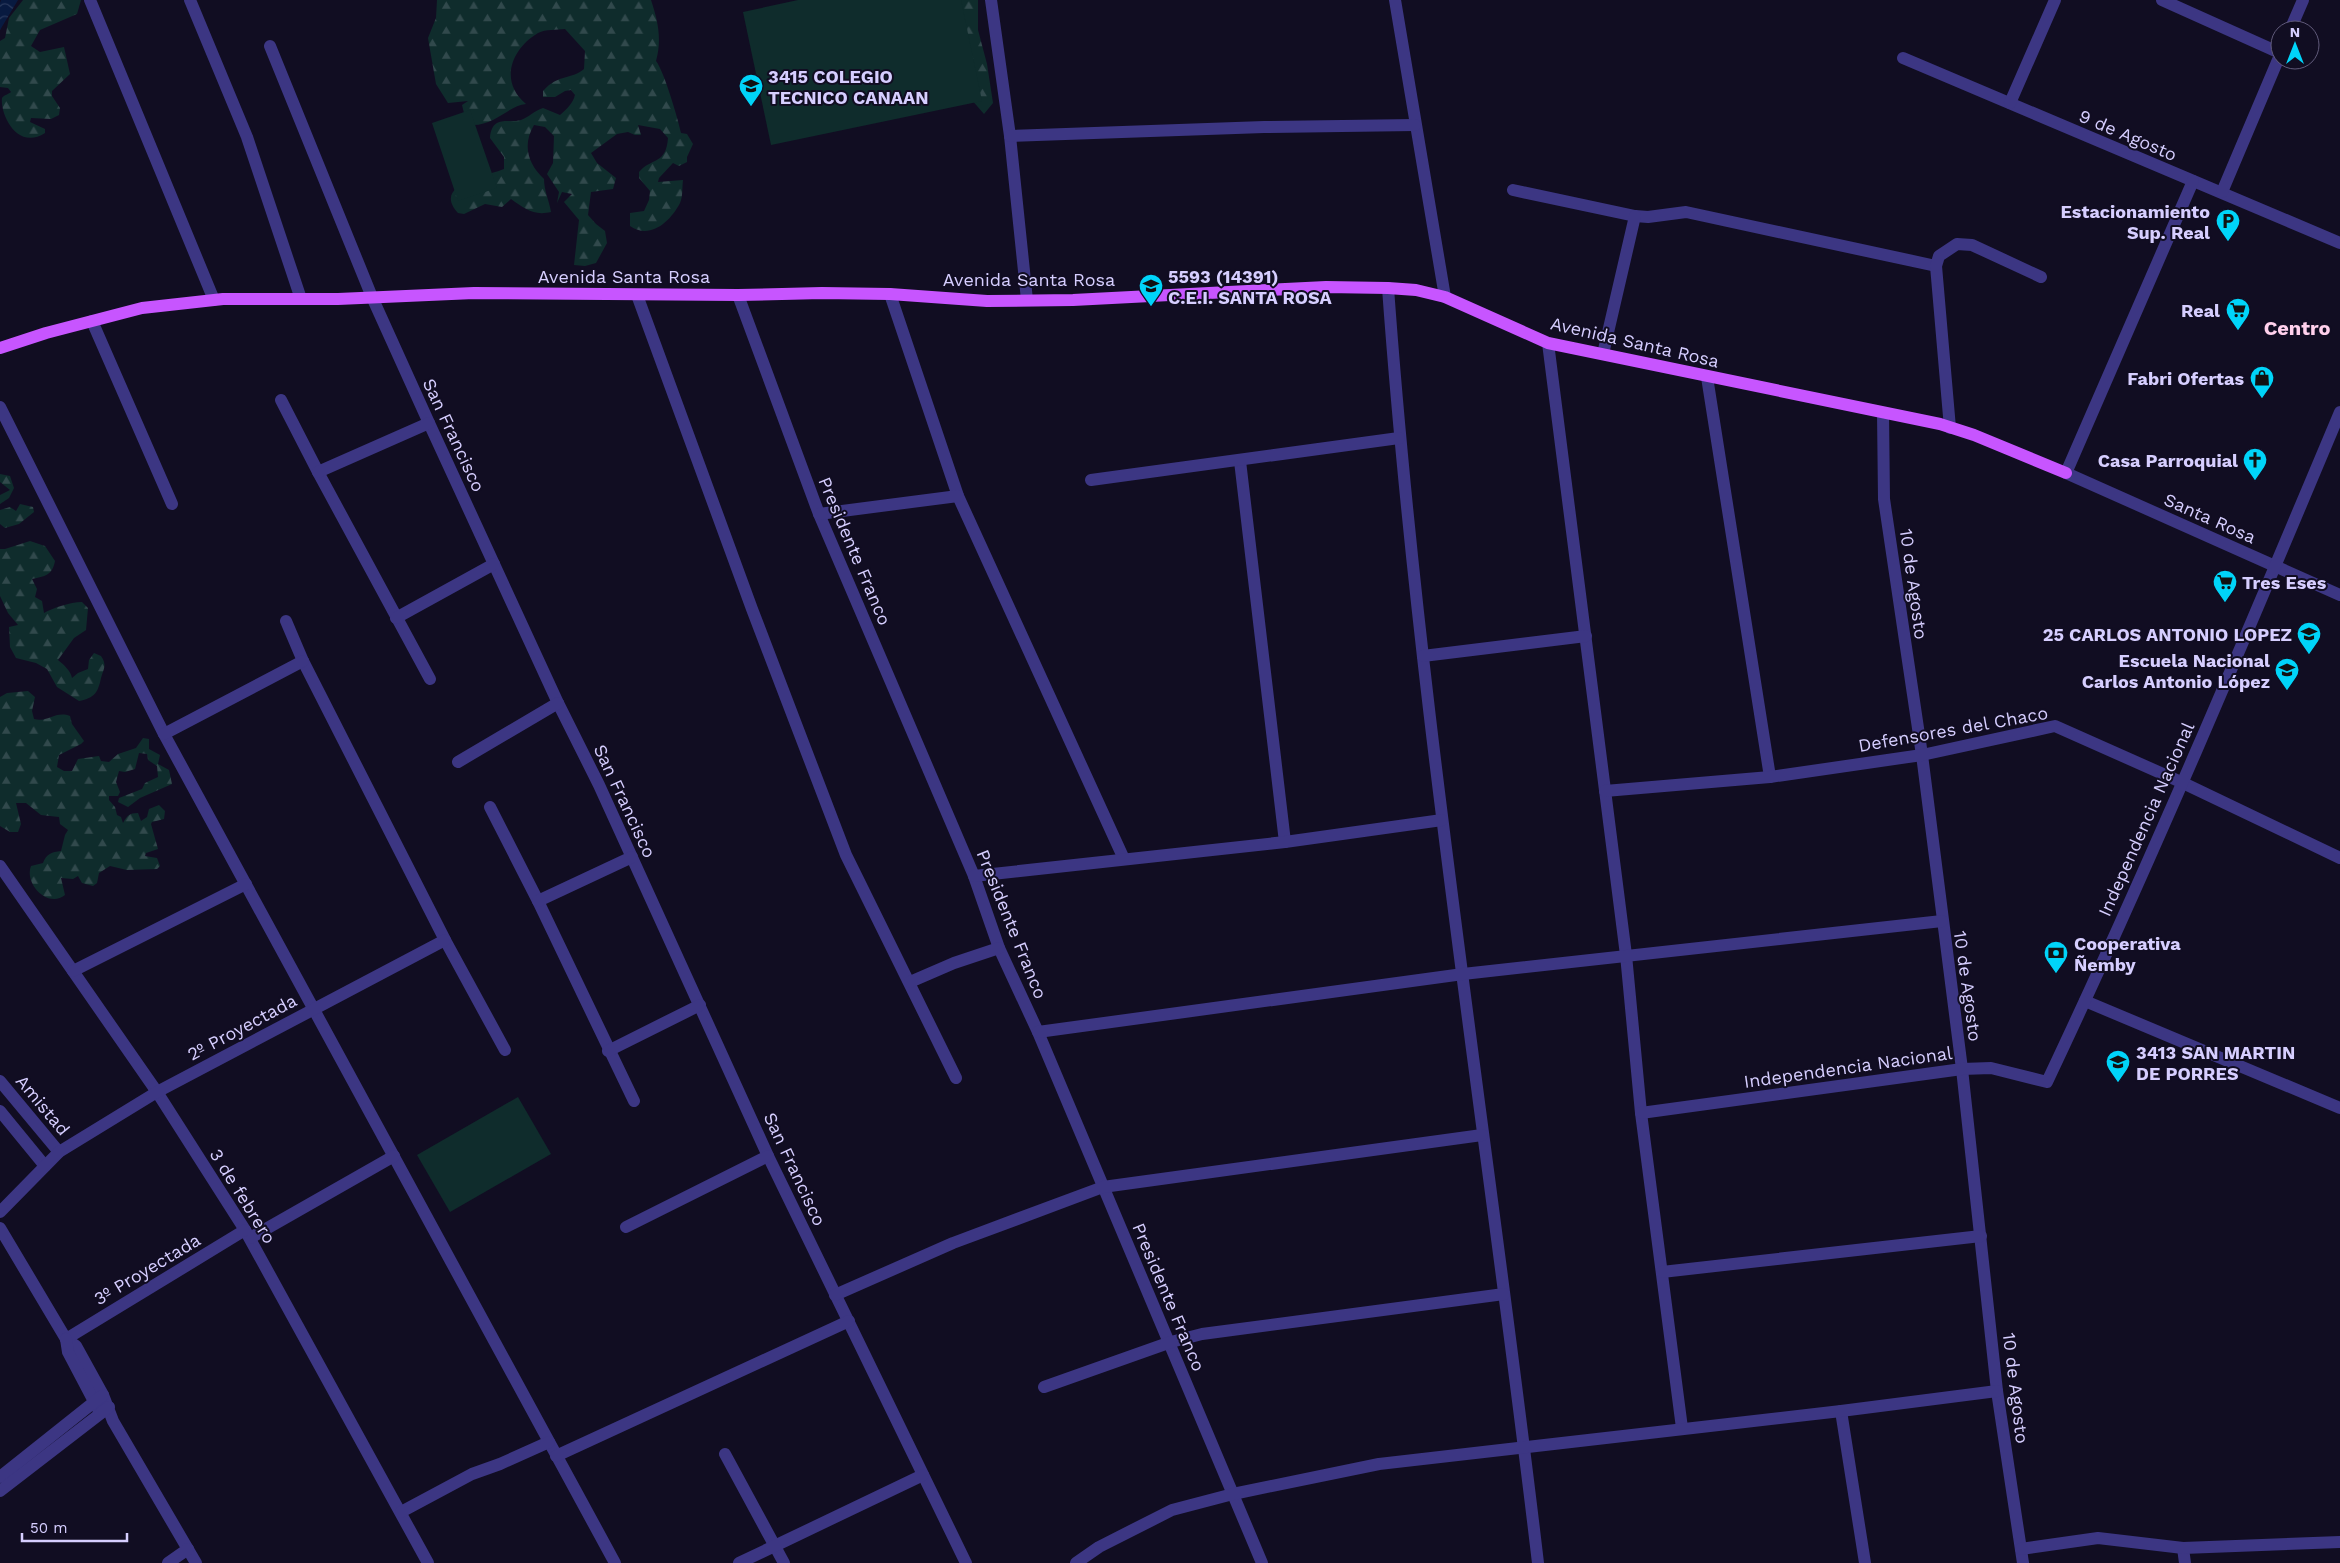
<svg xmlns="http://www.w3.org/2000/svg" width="2340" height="1563" viewBox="0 0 2340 1563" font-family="'Work Sans',sans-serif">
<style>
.forest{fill:url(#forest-firs)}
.pitch{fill:#0f2c2c}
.water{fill:url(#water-waves)}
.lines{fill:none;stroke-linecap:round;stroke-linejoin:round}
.minor{stroke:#3c3683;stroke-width:12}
.major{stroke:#c755ff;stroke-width:12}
.labels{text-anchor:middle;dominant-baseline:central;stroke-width:4;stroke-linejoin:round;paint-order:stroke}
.poi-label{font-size:18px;font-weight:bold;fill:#d6ceff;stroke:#110d22;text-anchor:end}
.street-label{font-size:18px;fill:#d6ceff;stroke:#110d22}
.quarter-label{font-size:20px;font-weight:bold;fill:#ffd0ec;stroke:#110d22}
</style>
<defs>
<pattern id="forest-firs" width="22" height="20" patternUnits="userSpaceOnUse" patternTransform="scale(1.25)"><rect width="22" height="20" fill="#0f2c2c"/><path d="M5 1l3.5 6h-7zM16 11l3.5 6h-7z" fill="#31494c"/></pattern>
<pattern id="water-waves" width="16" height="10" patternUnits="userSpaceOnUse" patternTransform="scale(1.25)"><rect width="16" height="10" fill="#081a40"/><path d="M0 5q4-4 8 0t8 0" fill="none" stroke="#2b3a5d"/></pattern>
</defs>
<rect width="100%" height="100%" fill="#110d22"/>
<!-- forest -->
<g class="forest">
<path d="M23 0H81L77 14 40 30 31 46 40 52 64 47 70 74 52 91V96L60 108 59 115 51 119 31 118 30 122 45 129V133C17 151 0 114 2 98 4 95 9 94 11 92L8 88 0 87V41L5 38 9 18Z"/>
<path d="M437 0H651C658 21 662 39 656 61 664 71 678 119 681 133L687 134 693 144 687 157V162L679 166 673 163 659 178 658 182 683 180C682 187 683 197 680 203 670 222 650 240 630 226V213L644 211 649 200 650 191 639 178V172C652 157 666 165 668 138L660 129 638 125 641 135H635L628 132 617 134 591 153 597 163 616 178 613 189 591 192 588 215 596 224 605 231 607 243 596 263 585 266 574 265 579 220 564 202 572 194 562 192 557 203 559 192 547 174 553 163 554 136 545 127 534 125C522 145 528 164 544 179 544 191 549 200 551 212 534 216 525 209 511 199L502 207 485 204 464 214 458 213C431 184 488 176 504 169V157L490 138C492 114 509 124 521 120 529 117 534 111 543 108L560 115C567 109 573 103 575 95L571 90 565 91 555 97H543V91C559 73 572 80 584 69L585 51 565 29C556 30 546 29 538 33 511 49 499 82 526 104 510 105 495 125 473 125L465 117 462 105 468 101 448 103 436 84 428 38 436 18Z"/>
<polygon points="951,0 978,0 978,30 987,64 993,103 984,114 971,99"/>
<polygon points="0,474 10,476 14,488 9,498 0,504 0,495 10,490 0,482"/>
<polygon points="20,504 33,507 34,512 19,524 5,528 0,524 0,510 10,507 16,511"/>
<path d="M30 541 45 546 55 561C52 576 45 576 32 579L37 589 35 597 42 601 44 613C53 608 70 602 82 602L88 608 86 630 74 638 58 660C63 664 71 671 72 678L78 673 88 669 89 660 94 653 101 656C107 665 104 668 101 678 98 692 95 698 79 701L57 687 47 669 36 663 16 658 10 647 9 627 18 625 8 613 0 596V549H5Z"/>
<path d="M28 691 35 697 32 711 34 719C47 723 56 710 70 716L72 724 84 741 81 744 59 755 57 767 64 771H72L78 759 99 756 101 761 109 762 118 754 136 748 143 738 149 739V749L160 755 158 764 169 770 172 784 140 798 128 807 118 802 119 798 142 789 145 783 158 777 157 766 148 760 147 754 139 753 135 769 125 772 119 771 116 782 120 792 118 796H109V800L115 807 117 815 121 817 123 823C127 816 129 813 138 813L141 821 147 817 149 809 159 805 165 811 164 819 152 822 151 824 158 849 146 853 145 856 157 858 160 866 157 869 127 870 110 866 99 873 97 883 93 886 82 883 78 876 73 879 61 878 65 895C48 909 24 884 31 866L43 863C46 854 52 852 61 851L65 835 68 830 60 824 59 817 41 815 26 803H16L21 824 18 832H10L0 826V697L7 693Z"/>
</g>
<!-- pitch -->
<g class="pitch">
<polygon points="798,0 961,0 982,101 771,145 743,12"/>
<polygon points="470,110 497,188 458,201 432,123"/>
<polygon points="518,1097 551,1154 450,1212 417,1155"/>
</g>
<!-- water -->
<polygon class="water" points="1,0 18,0 0,30 0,3"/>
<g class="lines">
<!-- minor -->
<g class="minor">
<polyline points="90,0 214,300"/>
<polyline points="190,0 247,137 301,299"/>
<polyline points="991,0 1010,136 1027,300"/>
<polyline points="1395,0 1445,297"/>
<polyline points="2162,0 2280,53"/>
<polyline points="2290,30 2303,0"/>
<polyline points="270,46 372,297 429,423 558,703 599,785 768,1156 966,1563"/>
<polyline points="1903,58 2340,243"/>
<polyline points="2010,103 2055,0"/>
<polyline points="1010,136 1264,127 1415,125"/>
<polyline points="2193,181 2066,473 2340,595"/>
<polyline points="1513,190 1635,216 1648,217 1686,212 1936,266"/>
<polyline points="2222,192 2280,55"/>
<path d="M1388 288C1419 715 1488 1138 1538 1563"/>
<polyline points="890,294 958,496 1124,859"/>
<polyline points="637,295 752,609 846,855 956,1078"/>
<polyline points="738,295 819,514 974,876 999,948 1038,1032 1262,1563"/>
<polyline points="92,321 172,504"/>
<polyline points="1548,343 1626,955 1641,1113 1682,1428"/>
<polyline points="1603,354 1635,216"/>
<polyline points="1707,377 1770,777"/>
<polyline points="281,400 318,472 430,679"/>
<polyline points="0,407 164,734 615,1563"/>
<polyline points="1883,413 1884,499 1922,755 1962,1069 1997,1391 2023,1563"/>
<polyline points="1950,428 1936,266 1939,256 1957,244 1972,245 2041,277"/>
<polyline points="1240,461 1285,842"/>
<polyline points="318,472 429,423"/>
<polyline points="1091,480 1399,438"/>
<polyline points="819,514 958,496"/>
<polyline points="396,618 494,564"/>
<polyline points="286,621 303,661 445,940 505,1050"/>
<polyline points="1423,656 1586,636"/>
<polyline points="164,734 303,661"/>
<polyline points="458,762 558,703"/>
<polyline points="1605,791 1770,777 1922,755 2055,726 2181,782 2340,858"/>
<polyline points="490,807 538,901 634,1101"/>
<polyline points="0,866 157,1092 245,1230 428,1563"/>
<polyline points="974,876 1285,842 1442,820"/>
<polyline points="538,901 632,857"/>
<polyline points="73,971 246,884"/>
<polyline points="910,982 954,963 999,948"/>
<polyline points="2085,1001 2340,1108"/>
<polyline points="1038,1032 1463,974 1942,921"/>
<polyline points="608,1051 700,1005"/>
<polyline points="0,1081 59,1152"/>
<polyline points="0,1111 45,1166"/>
<path d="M1641 1113 1962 1069 1991 1068 2047 1082C2151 862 2246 636 2340 412"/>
<polyline points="0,1212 59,1152 157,1092 445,940"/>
<polyline points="626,1227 768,1156"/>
<polyline points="0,1228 66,1339 76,1346 103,1395 113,1421 196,1563"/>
<polyline points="250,1238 394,1156"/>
<polyline points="1662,1272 1981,1236"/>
<polyline points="835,1295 953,1243 1103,1187 1482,1135"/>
<polyline points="66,1339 245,1230"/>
<polyline points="66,1339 68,1352 98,1409"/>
<polyline points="1044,1387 1171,1342 1202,1334 1504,1294"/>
<polyline points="1841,1411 1865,1563"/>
<polyline points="725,1454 784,1563"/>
<polyline points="556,1456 849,1321"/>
<polyline points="0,1477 103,1395"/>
<polyline points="0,1491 109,1407"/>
<polyline points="401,1512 472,1474 500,1464 549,1442"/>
<polyline points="2183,1548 2185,1563"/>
<polyline points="2021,1549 2098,1538 2183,1548 2340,1542"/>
<polyline points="168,1563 188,1549"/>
<polyline points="739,1563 923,1475"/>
<polyline points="1076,1563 1099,1547 1172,1510 1233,1494 1379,1464 1841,1411 1997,1391"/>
</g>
<!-- major -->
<polyline class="major" points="0,348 46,333 142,308 223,299 338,299 474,293 738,295 822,293 890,294 987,301 1073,300 1326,287 1388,288 1416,290 1445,297 1548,343 1940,424 1974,435 2066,473"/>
</g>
<!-- icons -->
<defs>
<symbol id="school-pin" viewBox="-11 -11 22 30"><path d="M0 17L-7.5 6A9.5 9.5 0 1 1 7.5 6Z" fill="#00d4f9" stroke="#110d22"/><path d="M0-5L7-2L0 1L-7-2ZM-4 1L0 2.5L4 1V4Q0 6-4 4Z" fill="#111"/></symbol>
<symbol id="parking-pin" viewBox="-11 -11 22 30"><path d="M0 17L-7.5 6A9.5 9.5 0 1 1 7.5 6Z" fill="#00d4f9" stroke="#110d22"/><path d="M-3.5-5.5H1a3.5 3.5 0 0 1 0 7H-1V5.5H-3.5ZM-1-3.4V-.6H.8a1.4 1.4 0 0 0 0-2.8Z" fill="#111"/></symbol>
<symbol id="supermarket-pin" viewBox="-11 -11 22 30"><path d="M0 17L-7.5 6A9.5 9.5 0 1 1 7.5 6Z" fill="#00d4f9" stroke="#110d22"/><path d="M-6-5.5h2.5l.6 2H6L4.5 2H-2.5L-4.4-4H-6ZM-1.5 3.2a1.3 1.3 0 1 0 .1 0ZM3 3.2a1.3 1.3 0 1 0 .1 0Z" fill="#111"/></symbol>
<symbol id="shop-pin" viewBox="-11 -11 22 30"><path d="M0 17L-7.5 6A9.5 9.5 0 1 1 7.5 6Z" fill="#00d4f9" stroke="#110d22"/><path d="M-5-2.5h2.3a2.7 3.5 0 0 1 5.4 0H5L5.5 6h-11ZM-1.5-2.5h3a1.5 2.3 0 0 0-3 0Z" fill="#111"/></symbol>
<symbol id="church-pin" viewBox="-11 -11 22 30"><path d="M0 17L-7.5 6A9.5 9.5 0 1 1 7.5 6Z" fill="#00d4f9" stroke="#110d22"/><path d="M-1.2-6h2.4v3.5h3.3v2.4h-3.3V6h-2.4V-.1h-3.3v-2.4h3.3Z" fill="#111"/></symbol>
<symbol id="bank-pin" viewBox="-11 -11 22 30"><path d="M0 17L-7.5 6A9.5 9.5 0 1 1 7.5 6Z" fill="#00d4f9" stroke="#110d22"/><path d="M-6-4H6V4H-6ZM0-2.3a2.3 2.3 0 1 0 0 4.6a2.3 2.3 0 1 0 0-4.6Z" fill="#111"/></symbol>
</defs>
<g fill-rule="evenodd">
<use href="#school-pin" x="737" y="72" width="28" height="38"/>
<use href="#parking-pin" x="2214" y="207" width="28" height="38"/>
<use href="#school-pin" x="1137" y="272" width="28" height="38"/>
<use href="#supermarket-pin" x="2224" y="296" width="28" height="38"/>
<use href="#shop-pin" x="2248" y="364" width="28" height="38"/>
<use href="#church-pin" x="2241" y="446" width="28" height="38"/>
<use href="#supermarket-pin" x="2211" y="568" width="28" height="38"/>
<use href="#school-pin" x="2295" y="620" width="28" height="38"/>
<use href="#school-pin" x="2273" y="656" width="28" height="38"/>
<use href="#bank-pin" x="2042" y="939" width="28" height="38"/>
<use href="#school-pin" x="2104" y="1048" width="28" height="38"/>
</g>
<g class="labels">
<!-- poi labels -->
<g class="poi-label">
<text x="768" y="76" text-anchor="start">3415 COLEGIO<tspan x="768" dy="21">TECNICO CANAAN</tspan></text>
<text x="2210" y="211">Estacionamiento<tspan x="2210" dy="21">Sup. Real</tspan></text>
<text x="1168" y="276" text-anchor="start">5593 (14391)<tspan x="1168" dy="21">C.E.I. SANTA ROSA</tspan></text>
<text x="2220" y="310">Real</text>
<text x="2244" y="378">Fabri Ofertas</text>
<text x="2238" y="460">Casa Parroquial</text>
<text x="2242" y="582" text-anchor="start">Tres Eses</text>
<text x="2292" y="634">25 CARLOS ANTONIO LOPEZ</text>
<text x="2270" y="660">Escuela Nacional<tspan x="2270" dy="21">Carlos Antonio López</tspan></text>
<text x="2074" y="943" text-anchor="start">Cooperativa<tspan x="2074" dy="21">Ñemby</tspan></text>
<text x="2136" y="1052" text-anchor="start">3413 SAN MARTIN<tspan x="2136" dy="21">DE PORRES</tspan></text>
</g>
<!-- street labels -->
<g class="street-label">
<text transform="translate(2128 135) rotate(23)">9 de Agosto</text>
<text x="624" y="276">Avenida Santa Rosa</text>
<text x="1029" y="279">Avenida Santa Rosa</text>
<text transform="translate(1635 342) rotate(13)">Avenida Santa Rosa</text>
<text transform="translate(454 435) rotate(65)">San Francisco</text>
<text transform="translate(2210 518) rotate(24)">Santa Rosa</text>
<text transform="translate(855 551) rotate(67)">Presidente Franco</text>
<text transform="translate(1914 584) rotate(82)">10 de Agosto</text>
<text transform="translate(1953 729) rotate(-10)">Defensores del Chaco</text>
<text transform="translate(625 801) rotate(65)">San Francisco</text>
<text transform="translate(2146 819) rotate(-66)">Independencia Nacional</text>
<text transform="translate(1012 924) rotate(68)">Presidente Franco</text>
<text transform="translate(1968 986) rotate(82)">10 de Agosto</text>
<text transform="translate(242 1027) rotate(-28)">2º Proyectada</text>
<text transform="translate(1848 1067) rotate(-8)">Independencia Nacional</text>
<text transform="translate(43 1105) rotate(50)">Amistad</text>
<text transform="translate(795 1169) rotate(65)">San Francisco</text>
<text transform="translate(243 1196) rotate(58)">3 de febrero</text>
<text transform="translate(147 1269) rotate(-31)">3º Proyectada</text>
<text transform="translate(1169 1297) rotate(67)">Presidente Franco</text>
<text transform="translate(2016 1388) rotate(83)">10 de Agosto</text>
</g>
<!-- quarter labels -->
<g class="quarter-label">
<text x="2297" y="328">Centro</text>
</g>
</g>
<!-- north arrow -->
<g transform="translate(2295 45)"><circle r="24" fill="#110d22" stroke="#605a7a"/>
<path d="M0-4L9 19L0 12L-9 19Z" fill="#00d4f9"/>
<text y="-8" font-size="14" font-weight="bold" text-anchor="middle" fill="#d6ceff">N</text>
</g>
<!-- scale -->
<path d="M22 1533v8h105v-8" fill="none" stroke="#d6ceff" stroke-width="2.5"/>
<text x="30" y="1533" font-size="15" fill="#d6ceff" stroke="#110d22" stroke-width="4" paint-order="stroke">50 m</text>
</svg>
